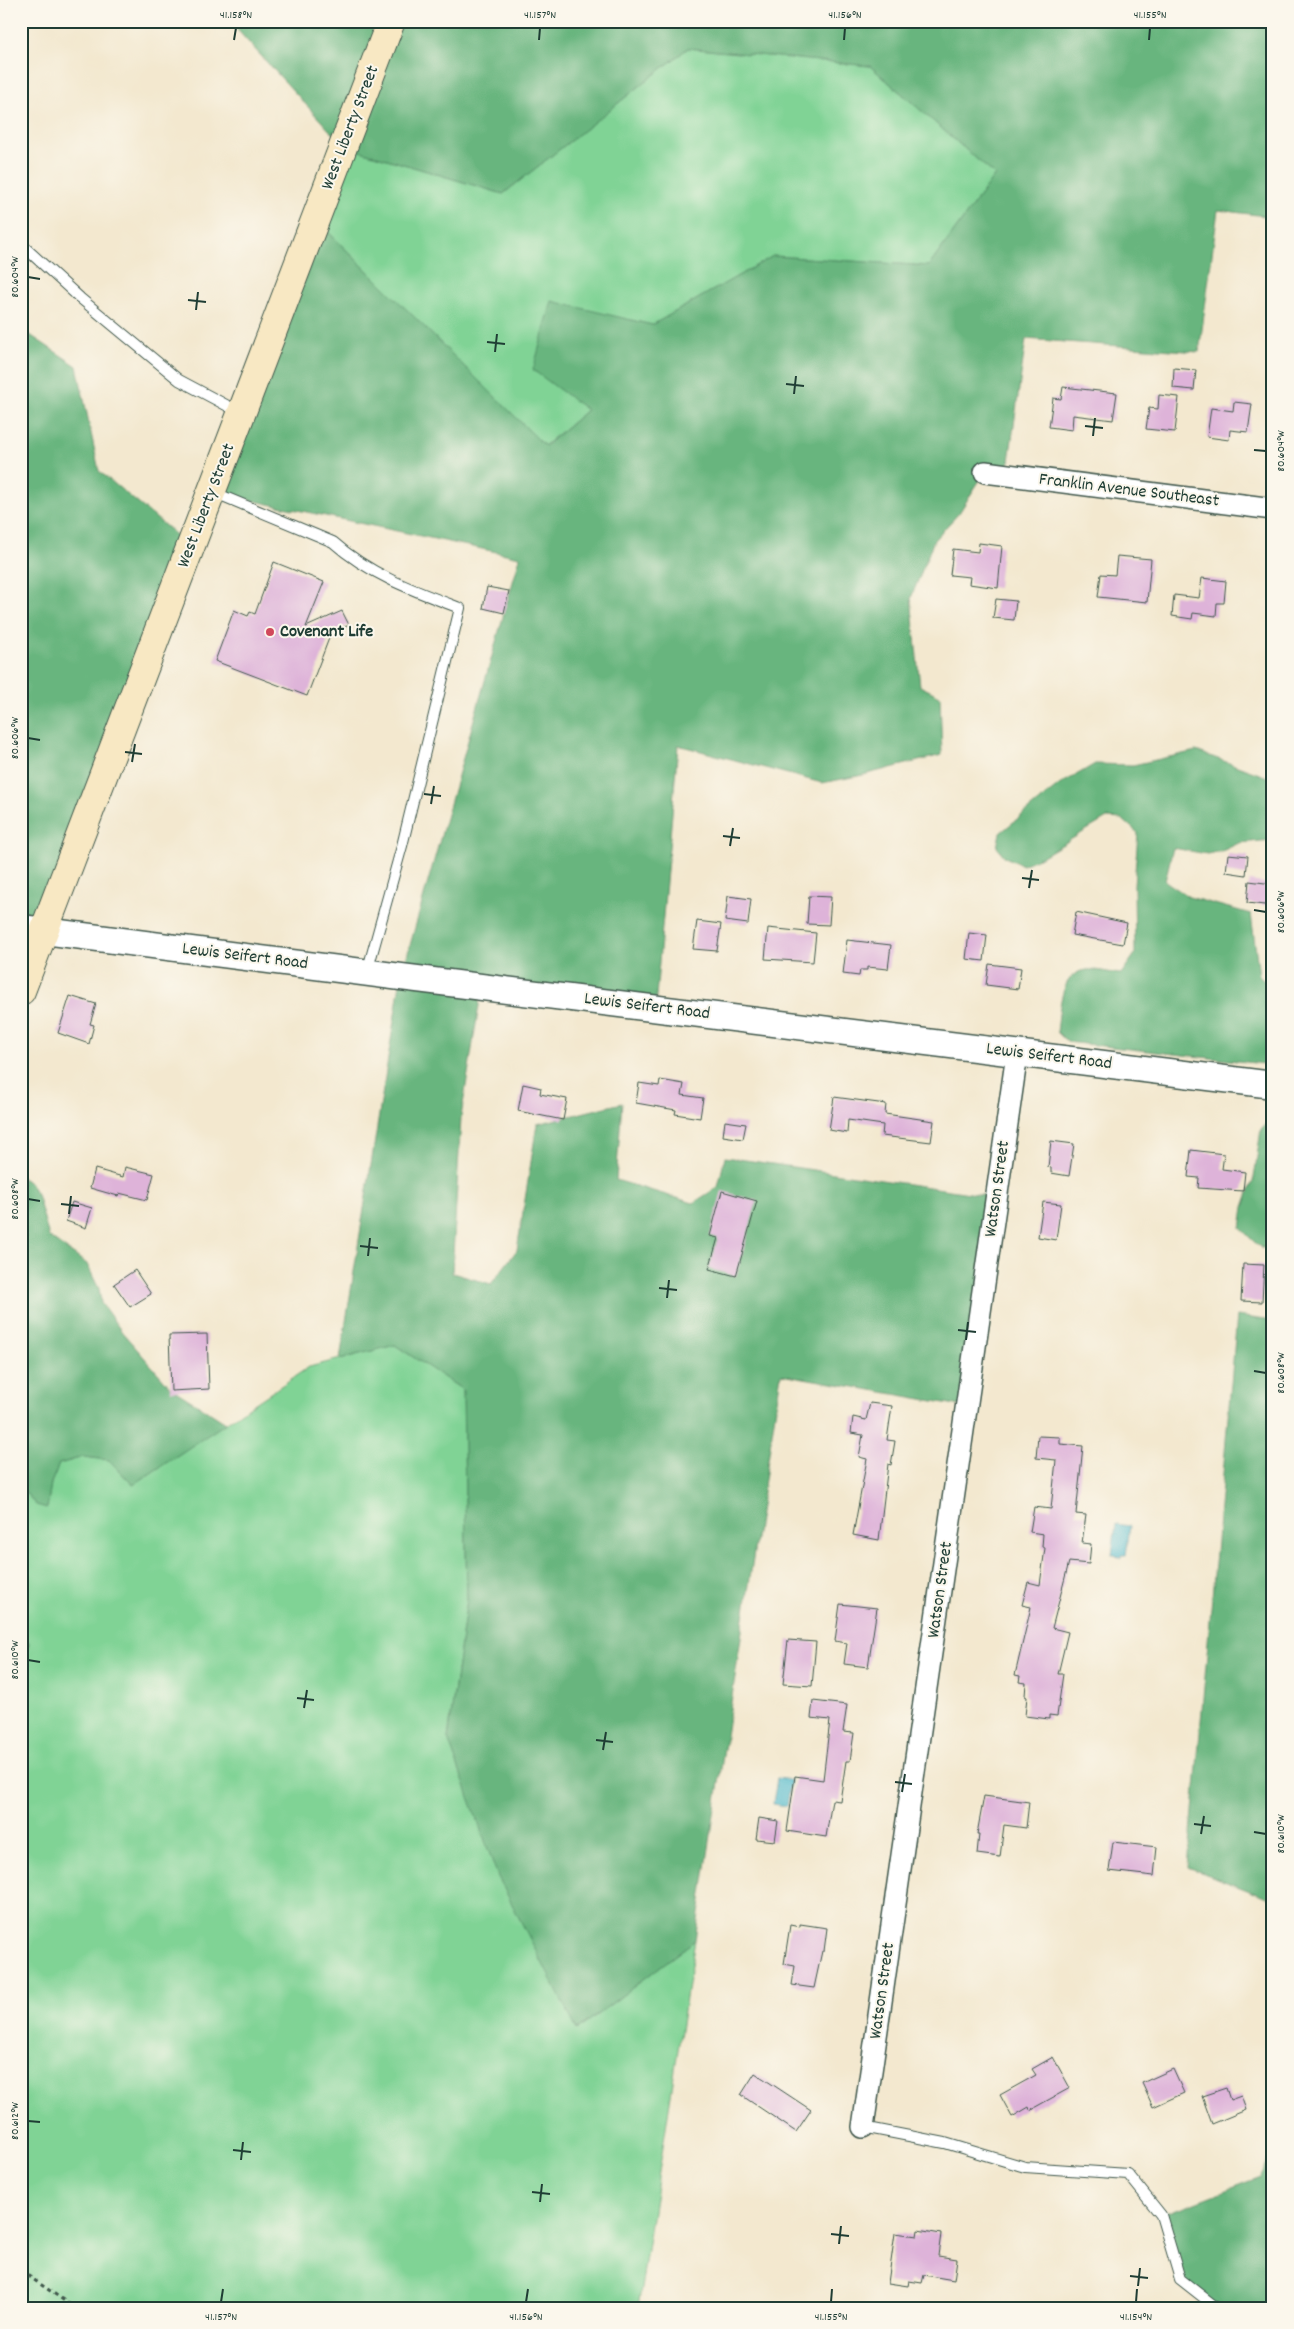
<svg xmlns="http://www.w3.org/2000/svg" width="1294" height="2329" viewBox="0 0 1294 2329" font-family="Dekko,sans-serif">
<style>
.green{fill:#80d395;stroke:#508864}
.forest{fill:#68b57e;stroke:#447959}
.water{fill:#4eb8ca;stroke:#367a7f}
.building{fill:#deb3d9}
.lines{fill:none;stroke-linecap:round;stroke-linejoin:round}
.service-casing{stroke:#3f574b;stroke-width:12}
.minor-casing{stroke:#3f574b;stroke-width:24}
.tertiary-casing{stroke:#3f574b;stroke-width:29}
.secondary-casing{stroke:#3f574b;stroke-width:30}
.path{stroke:#3f574b;stroke-width:3;stroke-dasharray:4 4;stroke-linecap:butt}
.service{stroke:#fff;stroke-width:10}
.minor{stroke:#fff;stroke-width:21}
.tertiary{stroke:#fff;stroke-width:26}
.secondary{stroke:#f8e8c3;stroke-width:28}
.ticks{fill:none;stroke:#1f3d34;stroke-width:2}
.poi-dot{fill:#d1495b;stroke:#fbf7ec;stroke-width:2}
.labels{text-anchor:middle;dominant-baseline:central;stroke-width:4;stroke-linejoin:round;paint-order:stroke}
.street-label{font-size:18px;fill:#1f3d34;stroke:#fbf7ec}
.poi-label{font-size:18px;font-weight:bold;fill:#1f3d34;stroke:#fbf7ec;text-anchor:start}
.neatline{fill:none;stroke:#1f3d34;stroke-width:2}
.ticks-label{font-size:12px;text-anchor:middle;fill:#1f3d34}
</style>
<rect width="100%" height="100%" fill="#fbf7ec"/>
<filter id="ink" filterUnits="userSpaceOnUse"><feTurbulence type="fractalNoise" baseFrequency=".02" numOctaves="2"/><feDisplacementMap in="SourceGraphic" scale="10" xChannelSelector="R" yChannelSelector="G"/><feConvolveMatrix kernelMatrix="1 2 1 2 8 2 1 2 1" color-interpolation-filters="sRGB"/></filter>
<filter id="wash" filterUnits="userSpaceOnUse"><feTurbulence type="fractalNoise" baseFrequency=".0096" numOctaves="4" result="noise"/><feDisplacementMap in="SourceGraphic" scale="20" xChannelSelector="R" yChannelSelector="G"/><feGaussianBlur stdDeviation="1.12" result="paint"/><feColorMatrix in="noise" values="0 0 0 0 0 0 0 0 0 0 0 0 0 0 0 0 0 1.4 0 .05"/><feComposite in="paint" operator="in"/></filter>
<g filter="url(#wash)">
<rect width="100%" height="100%" fill="#f3e8cf"/>
<!-- green -->
<g class="green">
<polygon points="688,48 870,66 995,175 929,266 773,256 652,325 552,302 587,410 544,446 316,220 344,146 503,194"/>
<polygon points="395,1345 463,1390 467,1599 448,1738 577,2030 695,1940 638,2308 21,2308 21,1668 29,1643 21,1640 21,1487 36,1504 47,1508 51,1483 59,1464 83,1457 110,1460 133,1485 309,1367"/>
</g>
<!-- forest -->
<g class="forest">
<polygon points="229,21 1273,21 1273,217 1218,210 1199,352 1026,339 1007,475 985,472 959,513 934,540 911,598 920,686 940,696 942,755 863,775 822,783 678,745 655,1008 482,987 461,1117 452,1273 491,1284 517,1250 537,1124 622,1103 616,1180 693,1203 718,1187 725,1157 997,1197 967,1407 781,1374 695,1940 577,2030 498,1877 448,1739 467,1599 463,1390 395,1345 340,1359 401,977 520,557 212,492 316,220 545,446 587,410 533,370 552,301 652,325 773,256 929,266 995,175 870,66 688,48 503,194 344,146"/>
<polygon points="21,329 77,366 99,471 191,547 45,931 21,928"/>
<path d="M1196 751 1273 779V840L1239 843 1222 851 1207 854 1173 848 1165 881 1189 897 1251 914 1259 975 1267 983 1273 984V1065L1067 1042 1057 1032C1060 1011 1059 973 1086 970 1097 969 1110 973 1121 974L1135 954 1134 885 1138 833 1122 819 1107 818 1043 856 1023 865 1005 857 997 847 1000 833 1059 785 1095 764 1133 765Z"/>
<path d="M1273 1116V1251C1260 1250 1249 1237 1241 1228L1244 1207 1254 1178 1261 1129Z"/>
<polygon points="21,1177 31,1184 37,1194 49,1237 87,1264 99,1289 101,1303 122,1332 171,1388 226,1423 133,1485 109,1460 83,1457 59,1464 51,1483 47,1508 36,1505 21,1487"/>
<polygon points="1237,1316 1273,1321 1273,1900 1188,1867"/>
<polygon points="21,1640 29,1643 21,1668"/>
<polygon points="1273,2152 1273,2308 1217,2308 1180,2279 1161,2215 1260,2177"/>
</g>
<!-- water -->
<g class="water">
<polygon points="1116,1524 1130,1526 1126,1555 1121,1555 1121,1558 1112,1554"/>
<polygon points="777,1778 791,1780 787,1806 773,1804"/>
</g>
<g id="blocks">
<!-- building -->
<g class="building">
<polygon points="1174,368 1196,370 1194,390 1173,388"/>
<polygon points="1063,387 1117,393 1113,420 1073,415 1072,430 1049,427 1053,398 1061,399"/>
<polygon points="1159,395 1179,397 1175,432 1146,429 1149,408 1158,409"/>
<polygon points="1234,402 1252,404 1248,432 1230,430 1229,440 1207,437 1211,408 1233,411"/>
<polygon points="979,543 1002,546 998,588 969,584 970,577 950,575 953,549 978,552"/>
<polygon points="1117,556 1151,559 1147,602 1098,597 1101,574 1115,575"/>
<polygon points="274,562 324,582 306,627 342,611 349,625 331,633 307,696 215,661 234,610 248,616 250,612 255,614"/>
<polygon points="1202,578 1226,581 1224,603 1217,603 1216,616 1193,613 1192,619 1172,616 1174,595 1199,598"/>
<polygon points="487,587 509,591 504,613 483,608"/>
<polygon points="996,599 1016,601 1014,620 993,618"/>
<polygon points="1228,854 1248,856 1246,875 1226,872"/>
<polygon points="1249,881 1273,884 1273,906 1247,903"/>
<polygon points="728,896 751,899 748,924 725,921"/>
<polygon points="809,896 831,897 829,925 807,924"/>
<polygon points="1076,912 1127,923 1123,944 1072,935"/>
<polygon points="697,921 721,924 717,951 693,949"/>
<polygon points="768,928 816,933 813,962 765,959"/>
<polygon points="969,933 987,935 984,961 966,959"/>
<polygon points="847,940 891,945 888,969 867,967 867,970 860,970 859,976 843,974"/>
<polygon points="989,964 1021,968 1018,989 986,985"/>
<polygon points="70,996 96,1004 90,1024 94,1025 89,1044 58,1033"/>
<polygon points="660,1080 684,1084 682,1095 703,1098 700,1118 675,1114 676,1110 636,1103 639,1083 659,1086"/>
<polygon points="523,1084 541,1088 540,1094 567,1099 563,1120 518,1111"/>
<polygon points="834,1097 886,1104 885,1114 934,1121 931,1142 882,1136 883,1125 848,1120 847,1133 829,1130"/>
<polygon points="725,1121 746,1124 743,1139 723,1136"/>
<polygon points="1051,1141 1074,1144 1069,1176 1051,1173 1051,1168 1048,1167"/>
<polygon points="1191,1150 1224,1154 1222,1169 1245,1172 1243,1191 1198,1188 1199,1178 1188,1177"/>
<polygon points="125,1167 154,1174 147,1200 119,1193 118,1196 90,1188 95,1169 123,1177"/>
<polygon points="722,1191 757,1201 736,1276 709,1269 718,1238 710,1236"/>
<polygon points="72,1202 92,1208 86,1228 66,1221"/>
<polygon points="1043,1202 1061,1204 1056,1240 1038,1237"/>
<polygon points="1243,1264 1264,1265 1262,1302 1241,1301"/>
<polygon points="135,1270 151,1294 130,1307 114,1284"/>
<polygon points="207,1334 209,1389 171,1391 169,1335"/>
<polygon points="870,1403 892,1406 887,1440 895,1441 891,1465 888,1464 879,1540 853,1535 867,1459 859,1457 863,1435 851,1433 853,1417 866,1420"/>
<polygon points="1038,1436 1060,1437 1060,1444 1083,1446 1076,1514 1086,1515 1082,1543 1091,1544 1089,1564 1069,1562 1052,1628 1068,1632 1058,1674 1063,1674 1057,1716 1049,1715 1049,1719 1025,1716 1027,1697 1025,1696 1026,1683 1019,1682 1020,1676 1015,1675 1031,1607 1022,1605 1028,1582 1040,1585 1045,1548 1042,1547 1043,1534 1030,1532 1034,1507 1051,1509 1056,1460 1036,1458"/>
<polygon points="840,1604 877,1608 868,1667 844,1664 847,1643 835,1641"/>
<polygon points="788,1640 816,1642 812,1686 783,1684"/>
<polygon points="813,1701 847,1705 843,1732 854,1733 850,1761 846,1761 840,1801 832,1800 826,1837 787,1831 795,1776 823,1780 830,1720 811,1718"/>
<polygon points="984,1796 1029,1802 1026,1828 1004,1825 1000,1857 977,1854 979,1834 977,1834"/>
<polygon points="759,1818 778,1821 775,1841 756,1839"/>
<polygon points="1113,1842 1157,1847 1154,1876 1109,1871"/>
<polygon points="800,1924 827,1928 824,1951 822,1951 814,1988 792,1985 795,1966 784,1964 790,1925 800,1927"/>
<polygon points="1053,2057 1070,2088 1030,2110 1029,2107 1012,2117 1000,2095 1036,2075 1032,2069"/>
<polygon points="1173,2069 1184,2093 1153,2107 1142,2083"/>
<polygon points="755,2073 811,2110 796,2132 741,2095"/>
<polygon points="1226,2088 1230,2100 1241,2096 1246,2110 1212,2124 1202,2096"/>
<polygon points="918,2230 941,2234 938,2256 957,2259 954,2280 924,2275 922,2283 909,2281 908,2286 888,2283 895,2233 917,2236"/>
</g>
</g>
</g>
<g filter="url(#ink)">
<use href="#blocks" fill-opacity="0" stroke="#3f574b" stroke-width="1"/>
<g class="lines">
<defs>
<g id="service">
<polyline points="21,244 80,298 179,380 241,413"/>
<path d="M213 492 333 542C370 575 415 591 460 608L402 846 367 972"/>
<polyline points="863,2127 945,2143 1025,2167 1128,2174 1161,2215 1180,2279 1217,2308"/>
</g>
<g id="minor">
<polyline points="985,472 1273,509"/>
<polyline points="863,2127 1017,1054"/>
</g>
<polyline id="tertiary" points="21,928 401,977 1273,1085"/>
<polyline id="secondary" points="21,991 391,21"/>
</defs>
<!-- service casing -->
<use href="#service" class="service-casing"/>
<!-- minor casing -->
<use href="#minor" class="minor-casing"/>
<!-- tertiary casing -->
<use href="#tertiary" class="tertiary-casing"/>
<!-- secondary casing -->
<use href="#secondary" class="secondary-casing"/>
<!-- path -->
<polyline class="path" points="21,2271 75,2308"/>
<!-- service -->
<use href="#service" class="service"/>
<!-- minor -->
<use href="#minor" class="minor"/>
<!-- tertiary -->
<use href="#tertiary" class="tertiary"/>
<!-- secondary -->
<use href="#secondary" class="secondary"/>
</g>
</g>
<!-- ticks -->
<path class="ticks" d="M234 40 236 28M539 40 540 28M844 40 845 28M1149 40 1150 28M28 277 40 279M188 300 206 302M196 310 198 292M487 342 505 344M495 352 497 334M786 384 804 386M794 394 796 376M1085 426 1103 428M1093 436 1095 418M1254 450 1266 451M28 738 40 740M125 752 142 754M132 762 135 744M424 794 441 796M431 804 434 786M723 836 740 838M730 846 733 828M1022 878 1039 880M1029 888 1032 870M1254 910 1266 912M28 1199 40 1201M61 1204 79 1206M69 1214 71 1196M360 1246 378 1248M368 1256 370 1238M659 1288 677 1290M667 1298 669 1280M958 1330 976 1332M966 1340 968 1322M1254 1371 1266 1373M28 1660 40 1662M297 1698 314 1700M304 1708 307 1690M596 1740 613 1742M603 1750 606 1732M895 1782 912 1784M902 1792 905 1774M1194 1824 1211 1826M1254 1832 1266 1834M1201 1834 1204 1816M28 2121 40 2122M233 2150 251 2152M241 2160 243 2142M532 2192 550 2194M540 2202 542 2184M831 2234 849 2236M839 2244 841 2226M1130 2276 1148 2278M1138 2286 1140 2268M221 2302 223 2289M526 2302 528 2289M831 2302 832 2289M1136 2302 1137 2289"/>
<!-- markers -->
<circle class="poi-dot" cx="270" cy="632" r="5"/>
<g class="labels">
<!-- street labels -->
<g class="street-label">
<text transform="translate(351 128) rotate(-69)">West Liberty Street</text>
<text transform="translate(1129 491) rotate(7)">Franklin Avenue Southeast</text>
<text transform="translate(207 506) rotate(-69)">West Liberty Street</text>
<text transform="translate(245 957) rotate(7)">Lewis Seifert Road</text>
<text transform="translate(647 1007) rotate(7)">Lewis Seifert Road</text>
<text transform="translate(1049 1057) rotate(7)">Lewis Seifert Road</text>
<text transform="translate(998 1189) rotate(-82)">Watson Street</text>
<text transform="translate(941 1590) rotate(-82)">Watson Street</text>
<text transform="translate(883 1991) rotate(-82)">Watson Street</text>
</g>
<!-- poi labels -->
<g class="poi-label">
<text x="280" y="632">Covenant Life</text>
</g>
</g>
<!-- margin -->
<rect width="1294" height="2329" fill="none" stroke="#fbf7ec" stroke-width="55"/>
<rect x="28" y="28" width="1238" height="2274" class="neatline"/>
<g class="ticks-label">
<text x="236" y="18">41.158°N</text>
<text x="540" y="18">41.157°N</text>
<text x="845" y="18">41.156°N</text>
<text x="1150" y="18">41.155°N</text>
<text transform="translate(14 277) rotate(-90)" y="4">80.604°W</text>
<text transform="translate(1280 451) rotate(-90)" y="4">80.604°W</text>
<text transform="translate(14 738) rotate(-90)" y="4">80.606°W</text>
<text transform="translate(1280 912) rotate(-90)" y="4">80.606°W</text>
<text transform="translate(14 1199) rotate(-90)" y="4">80.608°W</text>
<text transform="translate(1280 1373) rotate(-90)" y="4">80.608°W</text>
<text transform="translate(14 1660) rotate(-90)" y="4">80.610°W</text>
<text transform="translate(1280 1834) rotate(-90)" y="4">80.610°W</text>
<text transform="translate(14 2121) rotate(-90)" y="4">80.612°W</text>
<text x="221" y="2320">41.157°N</text>
<text x="526" y="2320">41.156°N</text>
<text x="831" y="2320">41.155°N</text>
<text x="1136" y="2320">41.154°N</text>
</g>
</svg>
